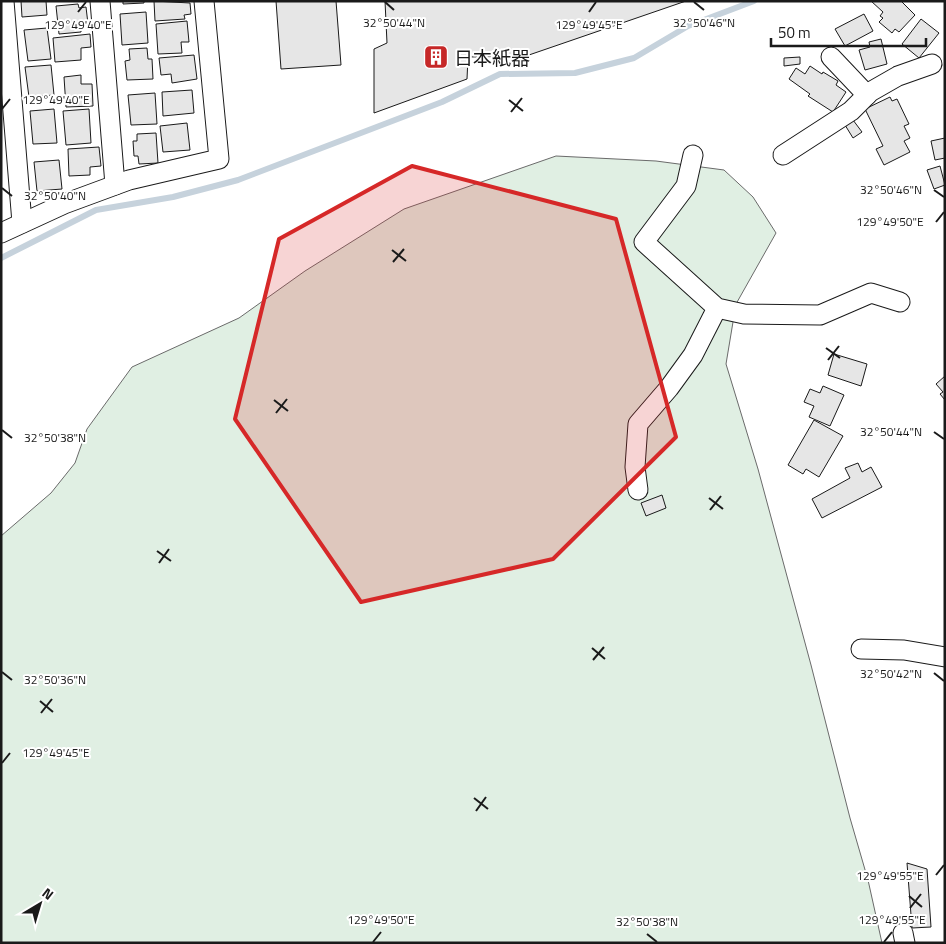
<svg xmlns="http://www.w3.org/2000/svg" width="946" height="944" viewBox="0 0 946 944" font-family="'Titillium Web','Noto Sans JP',sans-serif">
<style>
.green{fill:#e0efe3;stroke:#6a6a6a}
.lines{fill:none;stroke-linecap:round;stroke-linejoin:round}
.stream{stroke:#c6d2dc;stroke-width:6}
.building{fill:#e6e6e6;stroke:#1a1a1a}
.minor-casing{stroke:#1a1a1a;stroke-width:21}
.minor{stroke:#fff;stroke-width:19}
.marked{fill:#d62828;fill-opacity:0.2;stroke:#d62828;stroke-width:4;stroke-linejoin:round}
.ticks{fill:none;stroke:#1a1a1a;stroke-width:2}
.labels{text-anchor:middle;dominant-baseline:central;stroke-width:4;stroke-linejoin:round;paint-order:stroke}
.poi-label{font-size:19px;fill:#1a1a1a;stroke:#fff;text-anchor:start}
.ticks-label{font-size:12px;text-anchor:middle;fill:#1a1a1a;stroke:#fff;stroke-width:4;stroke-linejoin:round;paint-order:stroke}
</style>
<rect width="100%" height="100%" fill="#fff"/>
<!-- green -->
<polygon class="green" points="556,156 656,161 724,170 753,197 776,233 736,304 726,364 758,469 811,665 850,818 868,880 882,943 1,943 1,536 51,493 75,463 87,429 132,367 239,318 305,271 404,209"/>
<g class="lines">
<!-- stream -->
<polyline class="stream" points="1,258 96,210 173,197 238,180 442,102 500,74 575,73 634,58 688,26 754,1"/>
</g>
<!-- building -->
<g class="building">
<polygon points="21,1 46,1 47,15 22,17"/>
<polygon points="123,1 144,1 144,3 123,4"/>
<polygon points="154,1 190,3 191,14 184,15 185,19 155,21"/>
<polygon points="276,1 336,1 341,65 281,69"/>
<polygon points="385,1 686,1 526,56 468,57 467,79 374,113 374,49 387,43"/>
<polygon points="871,1 901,1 915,15 899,32 895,29 892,33 879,22 883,18 880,16 883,12"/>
<polygon points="78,4 79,8 86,7 88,24 81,25 81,32 59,34 56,6"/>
<polygon points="146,12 148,43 122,45 120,14"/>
<polygon points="864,14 873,31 845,46 835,29"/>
<polygon points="921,19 939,33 919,58 902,44"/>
<polygon points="187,21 189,42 181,42 182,53 158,54 156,24"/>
<polygon points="47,28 51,59 28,61 24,30"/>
<polygon points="90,34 91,47 81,48 81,60 55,62 53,38"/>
<polygon points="881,39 887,64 865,70 859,50 870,47 869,42"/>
<polygon points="147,48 148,59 152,59 153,79 127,80 125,61 130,60 129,49"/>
<polygon points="194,55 197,79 172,83 171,74 161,75 159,58"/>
<polygon points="800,57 800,64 784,66 784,58"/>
<polygon points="51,65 54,95 29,97 25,67"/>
<polygon points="810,66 822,74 823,72 838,81 836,85 846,92 833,112 808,96 810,94 789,79 796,68 805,74"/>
<polygon points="81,75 81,84 92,84 93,106 66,107 64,77"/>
<polygon points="192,90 194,113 163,116 162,92"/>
<polygon points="155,93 157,124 131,125 128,95"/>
<polygon points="890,97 892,101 897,99 909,124 904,126 910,138 904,141 910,152 884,165 876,149 883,146 865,109"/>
<polygon points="54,109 57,143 33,144 30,111"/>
<polygon points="89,109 91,143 66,145 63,111"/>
<polygon points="853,120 862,132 853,138 845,125"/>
<polygon points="187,123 190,150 163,152 160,126"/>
<polygon points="156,133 158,163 139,164 138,156 134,156 133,141 137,141 137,134"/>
<polygon points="945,138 945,158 935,160 931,141"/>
<polygon points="99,147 101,166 90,167 90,175 69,176 68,149"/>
<polygon points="59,160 62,189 37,191 34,162"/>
<polygon points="940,166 945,185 934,189 927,170"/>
<polygon points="834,354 867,364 861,386 828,375"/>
<polygon points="945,376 945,400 940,394 943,392 936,384"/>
<polygon points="823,386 844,395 830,426 809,417 814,406 804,402 810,389 820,393"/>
<polygon points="814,420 843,436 819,477 806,469 803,474 788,465"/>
<polygon points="858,463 862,472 871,467 882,487 822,518 812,499 850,478 845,468"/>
<polygon points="662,495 666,508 646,516 641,503"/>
<polygon points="907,863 927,869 931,927 912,928"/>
</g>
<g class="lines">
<defs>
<g id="minor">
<polyline points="4,1 22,223"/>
<polyline points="100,1 115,185"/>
<polyline points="831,57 867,95"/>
<polyline points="693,155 686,186 644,242 717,308 744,314 820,315 871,293 900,302"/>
<polyline points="783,155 851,111 870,92 898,76 932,64"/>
<polyline points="1,233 64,204 129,180 219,159 204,1"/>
<polyline points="638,490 635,467 638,424 669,388 693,355 717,308"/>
<polyline points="861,649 904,650 945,657"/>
<polyline points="903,933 905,943"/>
</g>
</defs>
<!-- minor casing -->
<use href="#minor" class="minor-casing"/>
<!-- minor -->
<use href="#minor" class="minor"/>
</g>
<!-- marked area -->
<path class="marked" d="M412 166 616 219 676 437 553 559 361 602 235 419 279 239Z"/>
<!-- ticks -->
<path class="ticks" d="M385 2 394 10M694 2 704 10M78 12 86 2M589 12 596 2M509 100 523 111M2 109 10 99M511 112 522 98M2 188 12 196M934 190 944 197M936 222 944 212M392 250 406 261M393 262 404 249M826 348 840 358M828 360 839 346M274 400 288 411M276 413 287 399M2 430 12 438M934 432 944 439M709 498 723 509M710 510 721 496M157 551 171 561M159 563 169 549M592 648 605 659M593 660 604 647M2 672 12 680M934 673 944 681M40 701 53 712M41 713 52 699M2 763 10 753M474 798 488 809M476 811 486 797M936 875 944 865M909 896 922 907M910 908 921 894M647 934 657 942M373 942 381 932M884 942 892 932"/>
<!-- icons -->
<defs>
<symbol id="building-square" viewBox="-11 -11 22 22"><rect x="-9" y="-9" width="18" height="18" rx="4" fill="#c62828" stroke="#fff"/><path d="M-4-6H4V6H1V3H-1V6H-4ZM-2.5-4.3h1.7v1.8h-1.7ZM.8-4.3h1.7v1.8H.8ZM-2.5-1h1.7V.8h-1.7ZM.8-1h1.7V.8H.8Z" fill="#fff"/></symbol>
</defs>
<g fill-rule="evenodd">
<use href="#building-square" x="422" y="43" width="28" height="28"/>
</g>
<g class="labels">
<!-- poi labels -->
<g class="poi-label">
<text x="454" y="57">日本紙器</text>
</g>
</g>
<g class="ticks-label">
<text x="394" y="27">32°50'44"N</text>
<text x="704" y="27">32°50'46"N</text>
<text x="589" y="29">129°49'45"E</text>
<text x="78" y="29">129°49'40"E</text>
<text x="56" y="104">129°49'40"E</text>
<text x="891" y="194">32°50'46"N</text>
<text x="55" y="200">32°50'40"N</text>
<text x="890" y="226">129°49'50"E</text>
<text x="891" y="436">32°50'44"N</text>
<text x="55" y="442">32°50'38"N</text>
<text x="891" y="678">32°50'42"N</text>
<text x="55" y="684">32°50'36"N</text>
<text x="56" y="757">129°49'45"E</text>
<text x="890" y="880">129°49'55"E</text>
<text x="381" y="924">129°49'50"E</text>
<text x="892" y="924">129°49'55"E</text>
<text x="647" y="926">32°50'38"N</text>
</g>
<!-- border -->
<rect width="946" height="944" fill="none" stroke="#1a1a1a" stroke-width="5"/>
<!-- north arrow -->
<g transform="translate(40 904) rotate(38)" stroke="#ffffff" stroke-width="4" paint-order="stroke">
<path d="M0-4L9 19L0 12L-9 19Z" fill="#1a1a1a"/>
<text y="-8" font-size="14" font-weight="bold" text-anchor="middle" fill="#1a1a1a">N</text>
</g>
<!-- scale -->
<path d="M771 38v8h155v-8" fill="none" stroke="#1a1a1a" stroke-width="2.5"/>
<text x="778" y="38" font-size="15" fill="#1a1a1a" stroke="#ffffff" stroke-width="4" paint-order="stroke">50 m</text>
</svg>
